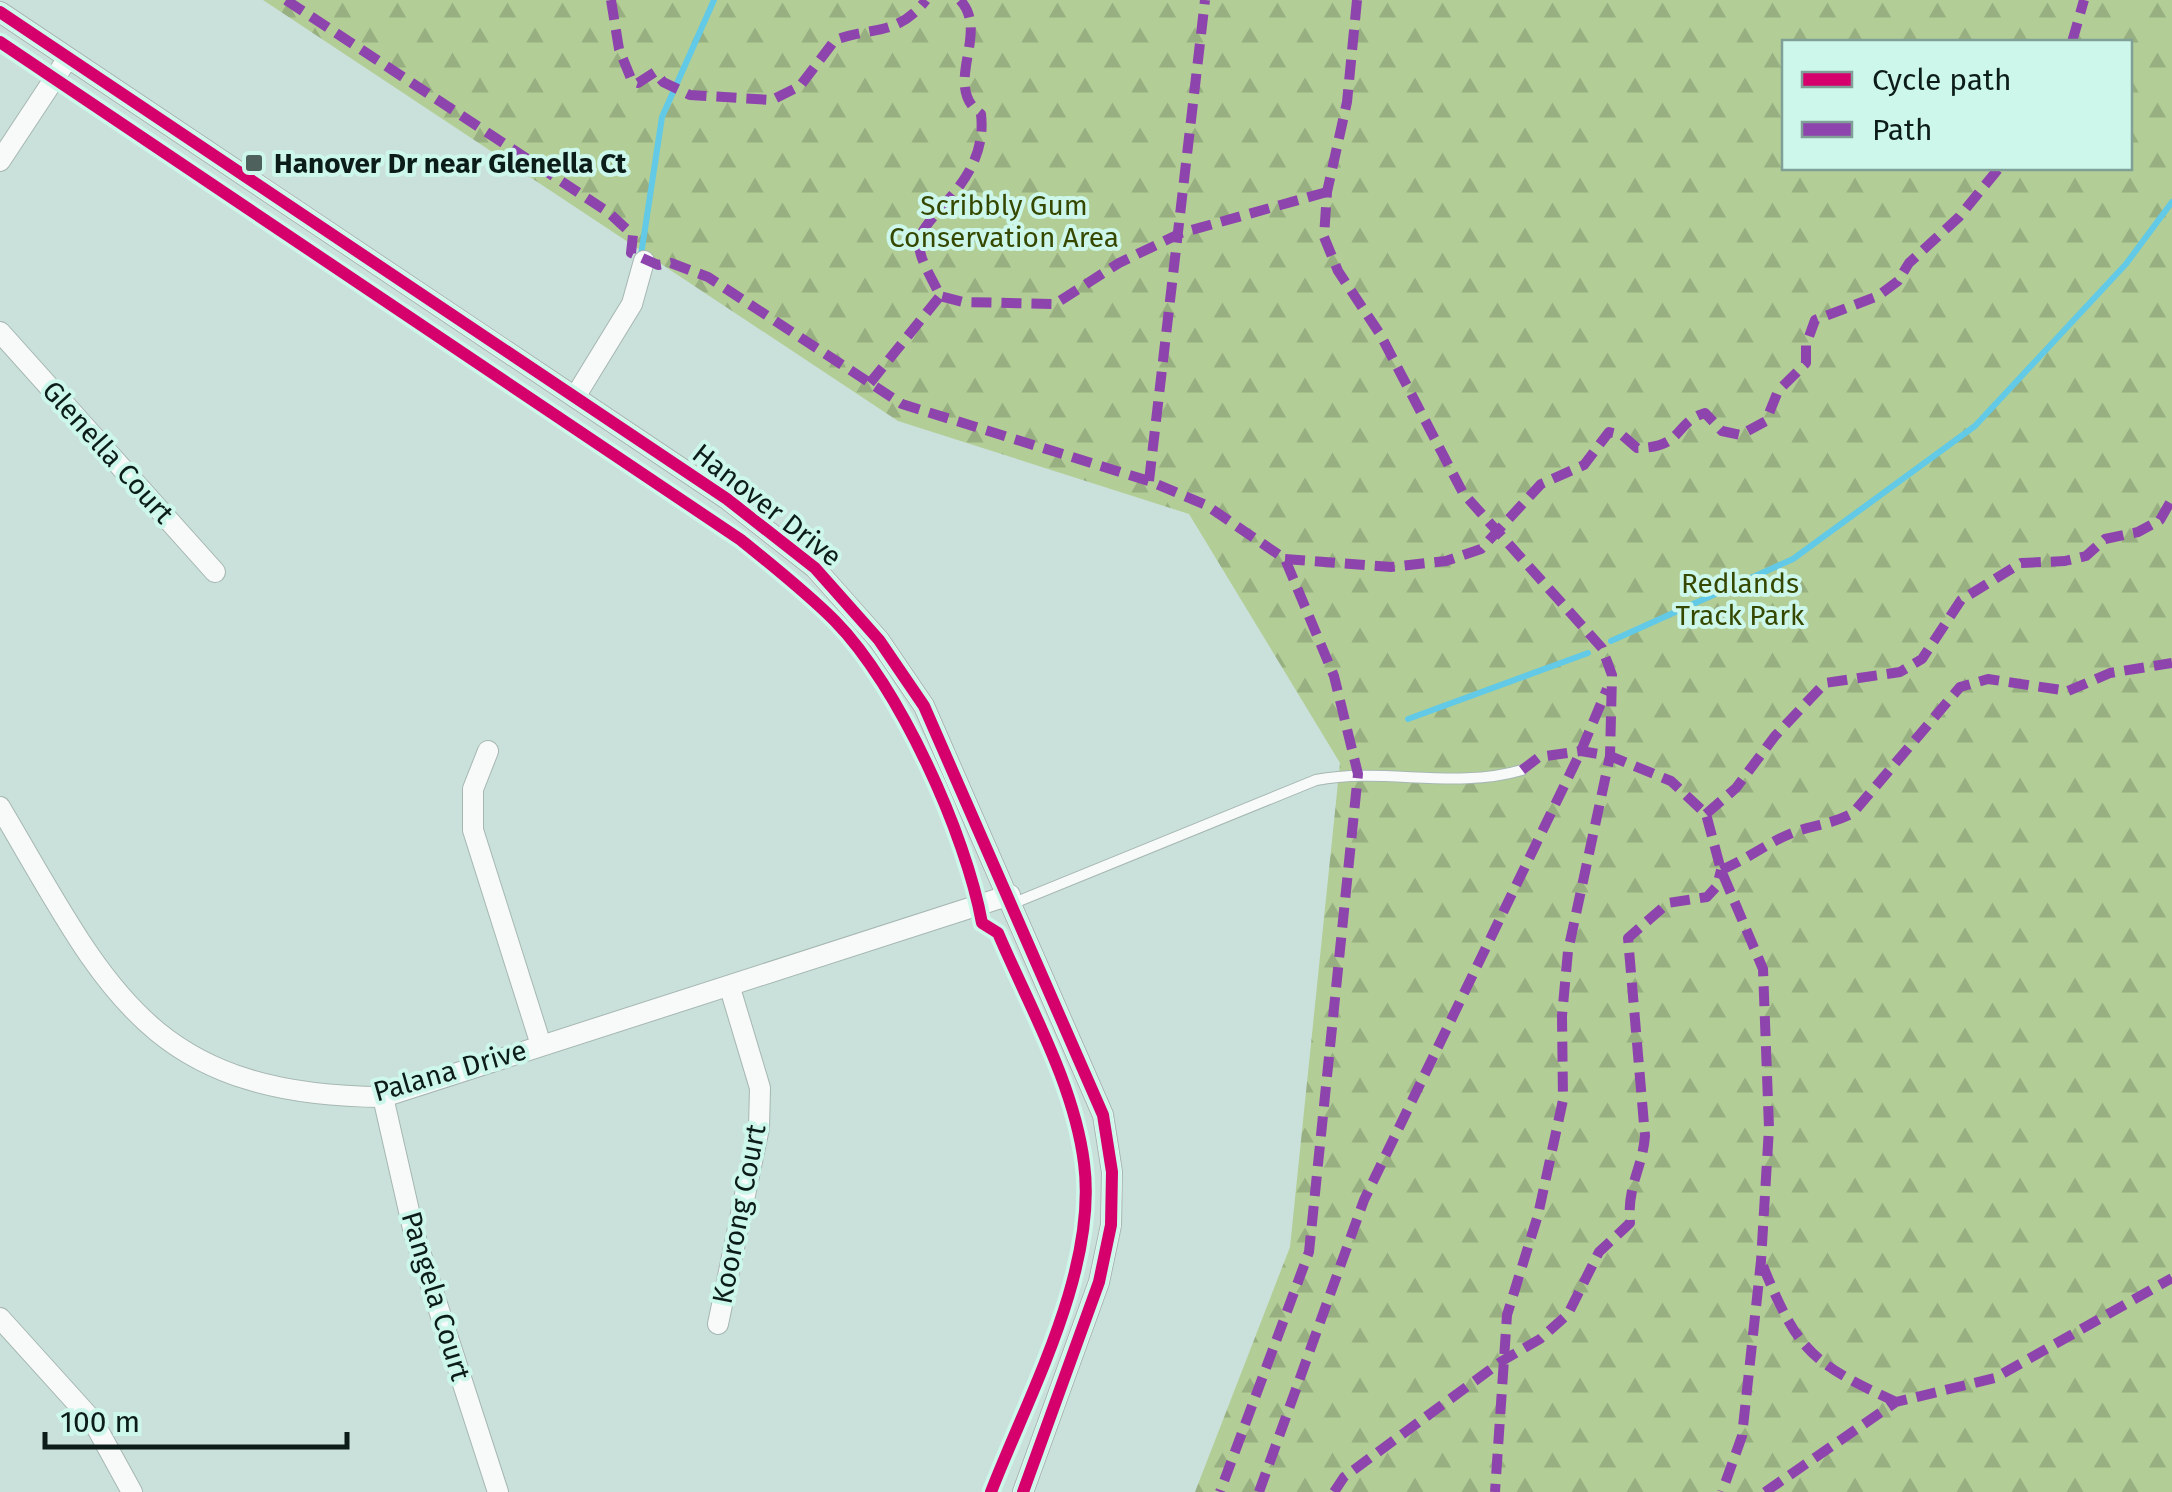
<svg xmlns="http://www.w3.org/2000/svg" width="2172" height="1492" viewBox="0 0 2172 1492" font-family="'Fira Sans',sans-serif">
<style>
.forest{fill:url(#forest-firs);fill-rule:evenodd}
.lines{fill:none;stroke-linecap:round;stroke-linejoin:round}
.stream{stroke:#62c9e6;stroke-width:6}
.lane-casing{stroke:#a6b7b2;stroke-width:12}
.street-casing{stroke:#a6b7b2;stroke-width:22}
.lane{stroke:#f7faf9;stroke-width:10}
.street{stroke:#f7faf9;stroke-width:20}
.quiet{stroke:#8e44ad;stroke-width:10;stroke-dasharray:20 10;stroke-linecap:butt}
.cycleway-casing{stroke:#cdf7ea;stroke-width:19}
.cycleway{stroke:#d6006c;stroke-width:12}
.poi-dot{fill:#4e615c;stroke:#cdf7ea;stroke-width:4}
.labels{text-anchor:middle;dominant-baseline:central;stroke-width:8;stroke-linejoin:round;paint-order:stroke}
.poi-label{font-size:28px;font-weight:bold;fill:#0c1c18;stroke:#cdf7ea;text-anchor:start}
.park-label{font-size:28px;fill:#364800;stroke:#cdf7ea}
.street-label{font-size:28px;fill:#0c1c18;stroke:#cdf7ea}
</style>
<defs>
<pattern id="forest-firs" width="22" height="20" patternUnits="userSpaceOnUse" patternTransform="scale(2.5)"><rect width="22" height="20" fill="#b2ce96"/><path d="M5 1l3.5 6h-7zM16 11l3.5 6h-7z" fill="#98b081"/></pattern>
</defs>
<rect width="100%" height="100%" fill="#cae0da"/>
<!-- forest -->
<path class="forest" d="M263 0H2172V1492H1195L1290 1247 1340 763 1189 514 898 421ZM1784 42H2130V168H1784Z"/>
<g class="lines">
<!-- stream -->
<g class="stream">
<polyline points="641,255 662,117 714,0"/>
<polyline points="1611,641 1793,559 1975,426 2126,264 2172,202"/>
<polyline points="1408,719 1588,653"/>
</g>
<defs>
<path id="lane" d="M1014 903 1316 780C1385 767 1454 790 1522 770"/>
<g id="street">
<polyline points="0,12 727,499 815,568 879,640 924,706 1103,1115 1112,1172 1111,1225 1099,1282 1023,1492"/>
<polyline points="0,161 68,58"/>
<polyline points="0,332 215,572"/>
<polyline points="575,397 632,304 644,261"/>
<polyline points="488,751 473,789 473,830 541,1045"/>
<path d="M0 807C107 988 147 1095 383 1097L1010 895"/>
<polyline points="383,1097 414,1233 498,1492"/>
<polyline points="0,1318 93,1421 132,1492"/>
<polyline points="718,1324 759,1128 760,1088 730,988"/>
</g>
</defs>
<!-- lane casing -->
<use href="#lane" class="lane-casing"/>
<!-- street casing -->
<use href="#street" class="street-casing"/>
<!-- lane -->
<use href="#lane" class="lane"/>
<!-- street -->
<use href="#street" class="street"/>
<!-- quiet -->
<g class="quiet">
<polyline points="286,0 608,212 633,235 631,253 658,265 671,263 708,277 902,404 1149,481 1206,505 1285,559 1334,676 1358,774 1309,1252 1220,1492"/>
<path d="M611 0 619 49 632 81 638 83 655 72 663 82 690 95 772 100 800 86 835 40C872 26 897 37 926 0"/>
<path d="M960 0C991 33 941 86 981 114 989 184 918 216 919 244 919 260 934 281 940 296L963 302 1055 304 1119 263 1181 233 1327 192"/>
<polyline points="1357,0 1347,102 1327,192 1324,237 1338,271 1380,334 1463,493 1602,648 1612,675 1610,756 1568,951 1562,1016 1563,1100 1538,1215 1507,1315 1495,1492"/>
<polyline points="2072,42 2084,0"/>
<polyline points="870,383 940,296"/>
<polyline points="1149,481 1205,0"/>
<path d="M1285 559 1391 567 1446 561 1481 549 1541 484 1584 465 1609 432 1622 435 1637 448C1684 448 1674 422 1705 413L1722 431 1740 435 1766 421 1778 391 1806 363V345L1815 320 1878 296 1898 281 1909 263 1959 217 1999 168"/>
<polyline points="1522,770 1539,757 1581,751 1610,756 1671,781 1706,814 1721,870 1763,969 1769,1128 1761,1261 1742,1436 1722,1492"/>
<polyline points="1706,814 1736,788 1775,736 1825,683 1900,672 1922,659 1961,600 2021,563 2065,561 2086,556 2105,539 2138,532 2160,520 2172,499"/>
<path d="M1721 870C1746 860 1769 842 1792 833 1813 825 1833 824 1853 813L1960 687 1988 679 2068 691 2110 673 2172 663"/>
<path d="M1763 1266C1798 1352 1812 1363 1896 1402"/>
<polyline points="1259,1492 1364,1200 1581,751 1607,689"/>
<path d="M1334 1492 1344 1477 1502 1361 1540 1339 1568 1314 1599 1252 1630 1223C1627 1185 1642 1170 1645 1136L1628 938 1668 903 1707 897 1717 886 1721 870"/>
<polyline points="1765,1492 1896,1402 1995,1378 2172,1278"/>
</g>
<defs>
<g id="cycleway">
<polyline points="0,12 727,499 815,568 879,640 924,706 1103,1115 1112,1172 1111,1225 1099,1282 1023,1492"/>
<path d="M0 42 741 540C773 566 806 592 835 621 899 686 966 834 982 923L998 933C1029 1006 1074 1084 1084 1163 1098 1269 1029 1394 991 1492"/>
</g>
</defs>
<!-- cycleway casing -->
<use href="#cycleway" class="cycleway-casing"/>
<!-- cycleway -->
<use href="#cycleway" class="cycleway"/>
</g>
<!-- markers -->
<rect class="poi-dot" x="244" y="153" width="20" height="20" rx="5"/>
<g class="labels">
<!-- poi labels -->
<g class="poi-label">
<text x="274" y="163">Hanover Dr near Glenella Ct</text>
</g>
<!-- park labels -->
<g class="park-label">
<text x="1004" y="205">Scribbly Gum<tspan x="1004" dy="32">Conservation Area</tspan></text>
<text x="1740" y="583">Redlands<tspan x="1740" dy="32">Track Park</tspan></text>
</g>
<!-- street labels -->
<g class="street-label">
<text transform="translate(108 452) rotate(48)">Glenella Court</text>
<text transform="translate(767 505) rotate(38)">Hanover Drive</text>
<text transform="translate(450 1071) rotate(-16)">Palana Drive</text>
<text transform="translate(739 1214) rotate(-79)">Koorong Court</text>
<text transform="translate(436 1296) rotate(73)">Pangela Court</text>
</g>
</g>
<!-- legend -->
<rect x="1782" y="40" width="350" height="130" fill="#cdf7ea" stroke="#809f96" stroke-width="2.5"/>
<rect x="1802" y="72" width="50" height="15" fill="#d6006c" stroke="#809f96" stroke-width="2.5"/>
<text x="1872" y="90" font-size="30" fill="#0c1c18">Cycle path</text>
<rect x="1802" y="122" width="50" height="15" fill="#8e44ad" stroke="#809f96" stroke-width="2.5"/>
<text x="1872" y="140" font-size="30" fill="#0c1c18">Path</text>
<!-- scale -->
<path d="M45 1432v15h302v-15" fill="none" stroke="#0c1c18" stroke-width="5"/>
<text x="60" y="1432" font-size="30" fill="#0c1c18" stroke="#cdf7ea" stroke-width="8" paint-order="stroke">100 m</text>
</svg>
